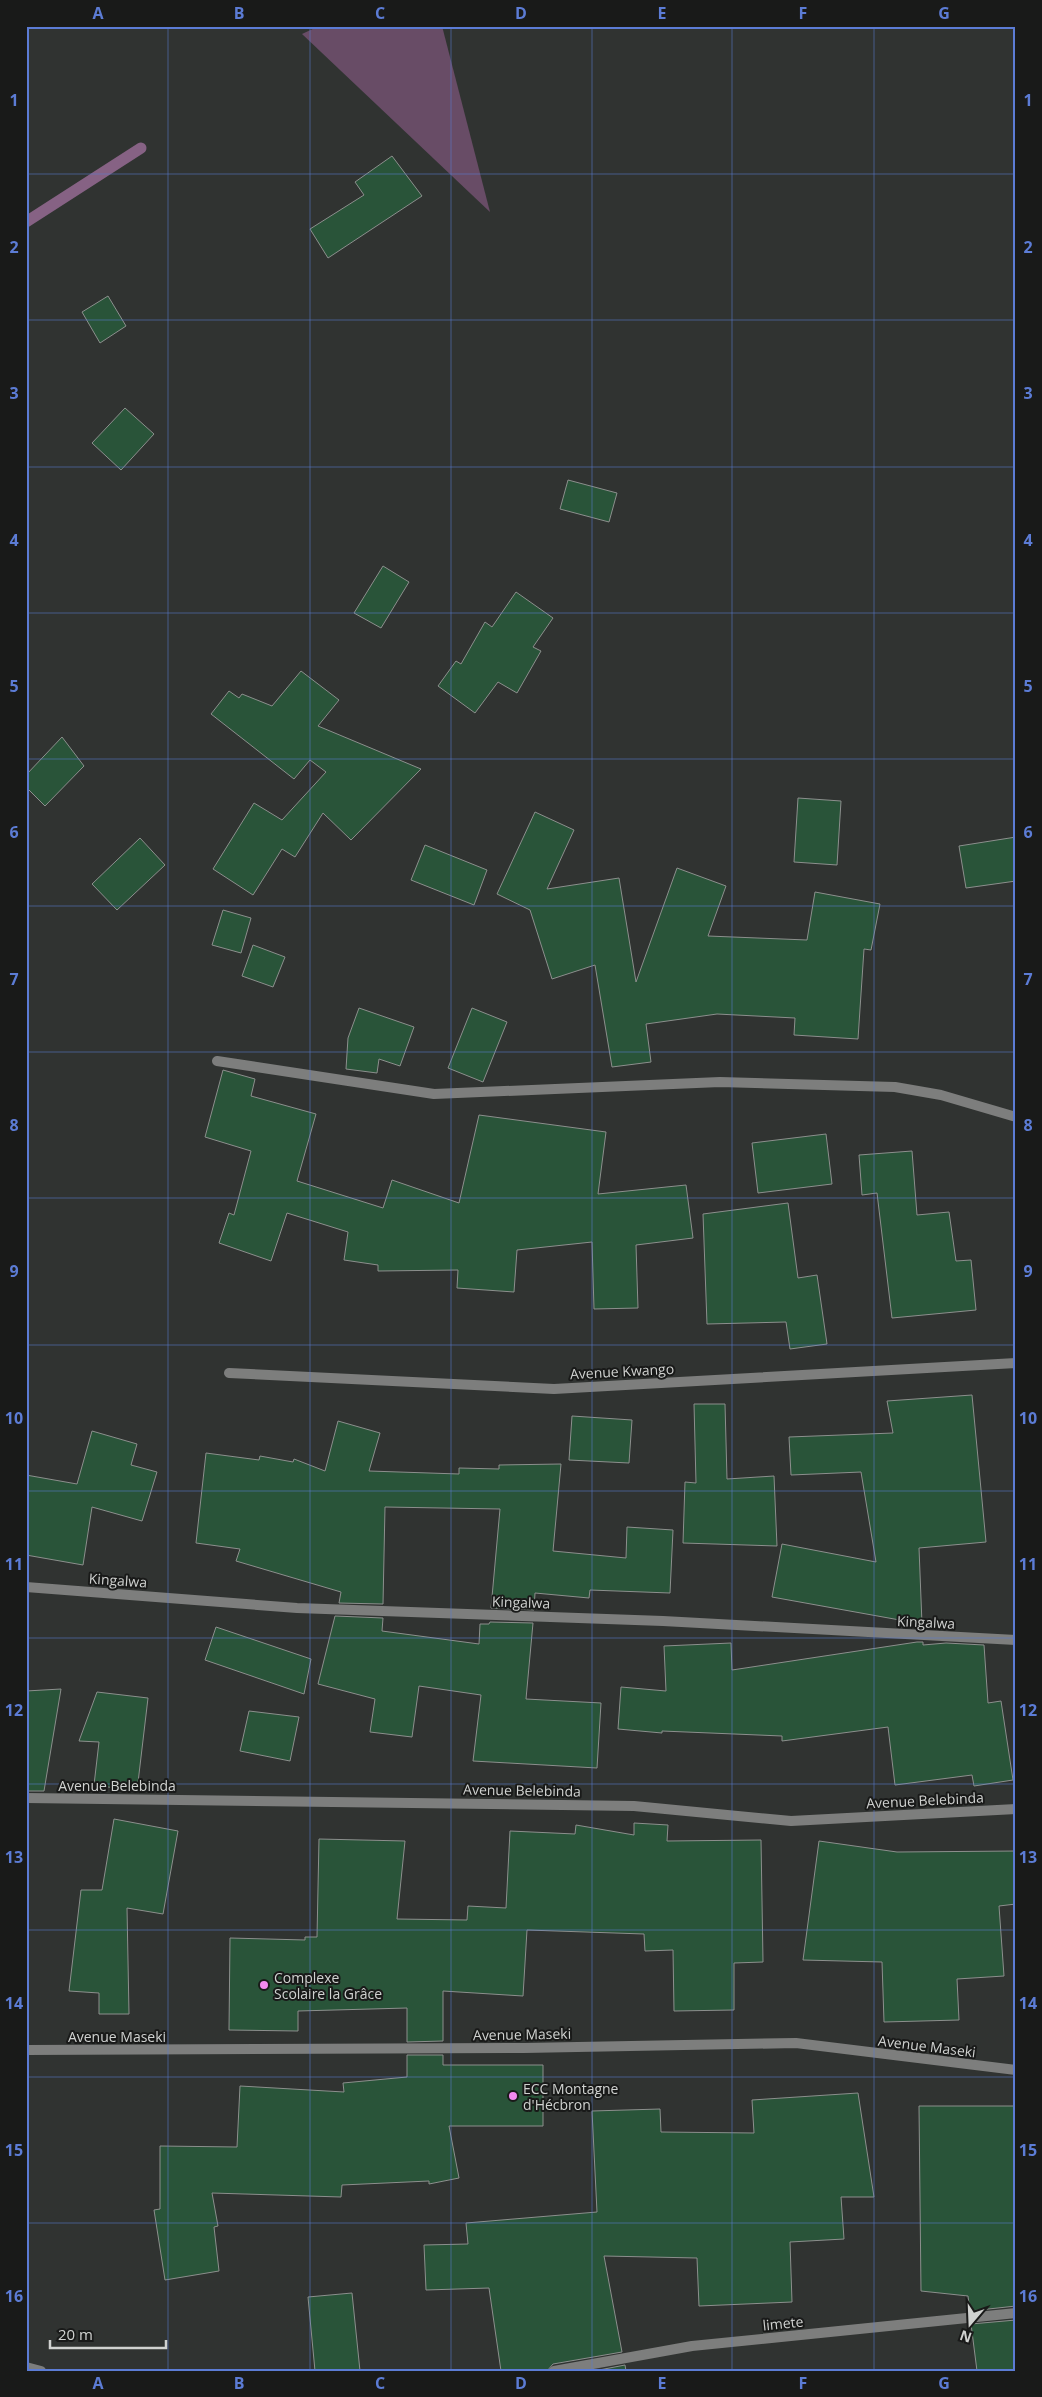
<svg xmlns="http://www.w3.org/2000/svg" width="1042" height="2397" viewBox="0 0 1042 2397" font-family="'Open Sans',sans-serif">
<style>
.green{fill:#684c66}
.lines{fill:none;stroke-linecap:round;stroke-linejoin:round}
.stream{stroke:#866284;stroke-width:11}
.building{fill:#295439;stroke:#8c8f8d}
.lane{stroke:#7d7e7d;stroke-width:10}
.street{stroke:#7d7e7d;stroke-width:10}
.grid{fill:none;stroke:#5c7cd5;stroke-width:1;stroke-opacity:0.55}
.poi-dot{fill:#f489f0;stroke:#191a19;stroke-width:2}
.labels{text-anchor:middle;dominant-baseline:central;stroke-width:4;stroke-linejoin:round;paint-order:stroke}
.street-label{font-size:14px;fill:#d0d2d0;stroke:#191a19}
.poi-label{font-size:14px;fill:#d0d2d0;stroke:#191a19;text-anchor:start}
.neatline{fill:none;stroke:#5c7cd5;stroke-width:2}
.grid-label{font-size:16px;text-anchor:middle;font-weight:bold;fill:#5c7cd5}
</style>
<rect width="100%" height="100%" fill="#303331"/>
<!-- green -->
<polygon class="green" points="319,26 442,26 490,212 302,34"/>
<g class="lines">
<!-- stream -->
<polyline class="stream" points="26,222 141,148"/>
</g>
<!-- building -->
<g class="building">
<polygon points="392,156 422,196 328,258 310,229 364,195 355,182"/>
<polygon points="108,296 126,326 100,343 82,312"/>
<polygon points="125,408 154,434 121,470 92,443"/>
<polygon points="568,480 617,493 609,522 560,509"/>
<polygon points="383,566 409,582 381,628 354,613"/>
<polygon points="516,592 553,618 533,647 541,651 517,693 498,682 475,713 438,686 456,661 461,664 485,622 492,627"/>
<polygon points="301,671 339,700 318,726 421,769 351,840 323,813 295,857 282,849 253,895 213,869 254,803 282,820 326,772 310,760 294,779 211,714 229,691 239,698 242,694 272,706"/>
<polygon points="62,737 84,766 45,806 26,787 26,775"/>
<polygon points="798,798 841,801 837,865 794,862"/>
<polygon points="535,812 574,830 547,889 619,878 636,982 677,868 726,886 708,936 807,940 815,892 880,904 871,950 864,949 858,1039 794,1035 795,1018 717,1014 646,1024 651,1062 612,1067 595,965 552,979 530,910 497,894"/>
<polygon points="1016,837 1016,881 966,888 959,846"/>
<polygon points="140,838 165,865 117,910 92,884"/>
<polygon points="425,845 487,870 474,905 411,880"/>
<polygon points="223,910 251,918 241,953 212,945"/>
<polygon points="253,945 285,957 273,987 242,976"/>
<polygon points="359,1008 414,1027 400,1066 379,1059 377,1073 346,1069 348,1038"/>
<polygon points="472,1008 507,1022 483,1082 448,1068"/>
<polygon points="223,1070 255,1079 251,1096 316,1114 297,1181 383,1208 392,1180 459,1203 479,1115 606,1132 598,1194 686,1185 693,1238 636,1245 638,1308 594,1309 592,1242 517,1250 514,1292 457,1288 458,1270 378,1271 378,1265 344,1260 348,1232 287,1213 271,1261 219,1243 229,1213 234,1215 251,1151 205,1137"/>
<polygon points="826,1134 832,1184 758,1193 752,1143"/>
<polygon points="912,1151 917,1215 949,1212 956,1261 971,1260 976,1310 892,1318 877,1193 862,1195 859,1155"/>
<polygon points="788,1203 798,1278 817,1275 827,1344 790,1349 786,1322 707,1324 703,1214"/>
<polygon points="972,1395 986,1542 919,1548 922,1624 772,1597 782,1544 876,1562 861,1472 791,1475 789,1437 893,1433 887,1401"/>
<polygon points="694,1404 725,1404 727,1479 774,1476 777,1546 683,1543 685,1482 696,1483"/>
<polygon points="572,1416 632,1420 629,1463 569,1460"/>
<polygon points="338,1421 380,1433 369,1471 459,1474 459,1468 499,1469 499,1465 561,1464 553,1551 626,1558 627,1527 673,1530 670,1593 590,1590 589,1598 535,1593 534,1610 491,1608 500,1509 385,1507 383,1604 339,1603 341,1592 236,1561 240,1549 196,1543 206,1453 259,1460 260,1456 293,1462 294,1459 325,1471"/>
<polygon points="92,1431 137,1444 131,1465 157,1472 142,1521 92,1507 83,1565 26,1555 26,1475 77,1484"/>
<polygon points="335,1616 383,1618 382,1631 479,1644 480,1624 489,1624 490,1622 533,1623 526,1699 601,1703 597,1768 473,1761 481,1695 419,1686 412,1737 370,1732 375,1699 318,1684"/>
<polygon points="216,1627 311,1659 304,1694 205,1660"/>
<polygon points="917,1642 923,1642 923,1645 946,1643 984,1645 988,1703 1001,1701 1013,1780 974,1786 972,1775 895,1785 888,1727 782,1741 782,1736 662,1731 662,1733 618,1729 621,1687 666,1691 664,1646 731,1643 732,1670"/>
<polygon points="61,1689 44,1791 26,1791 26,1691"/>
<polygon points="97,1692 148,1698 137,1791 94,1785 99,1742 79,1741"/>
<polygon points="249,1711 299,1717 290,1761 240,1751"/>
<polygon points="114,1819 178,1831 163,1914 127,1908 129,2014 99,2014 99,1993 69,1991 81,1890 102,1890"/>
<polygon points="634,1823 668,1825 667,1841 761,1840 763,1962 734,1963 734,2010 674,2011 673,1950 645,1951 644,1934 527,1930 523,1996 443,1991 443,2041 407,2042 407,2008 298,2011 298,2031 229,2030 230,1938 305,1940 305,1937 317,1937 319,1839 405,1841 397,1919 467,1920 468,1906 506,1908 510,1831 575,1834 576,1825 634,1835"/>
<polygon points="819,1841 897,1852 1016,1851 1016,1904 999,1906 1004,1976 957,1979 959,2020 884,2022 882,1962 803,1960"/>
<polygon points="407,2055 443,2055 443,2065 543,2065 543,2126 449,2126 459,2178 429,2184 429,2181 342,2185 341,2197 212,2193 218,2226 214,2227 219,2271 165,2280 154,2210 160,2209 160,2146 237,2147 240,2086 344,2092 343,2083 407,2077"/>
<polygon points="858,2093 874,2197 841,2197 844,2239 790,2242 792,2302 699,2306 697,2258 604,2256 622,2352 553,2364 547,2371 501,2371 489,2288 426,2290 424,2245 468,2244 466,2223 597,2212 592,2111 660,2109 661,2132 754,2133 752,2100"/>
<polygon points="919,2106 1016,2106 1016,2306 970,2311 968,2296 921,2291"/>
<polygon points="352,2293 360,2371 315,2371 308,2297"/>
<polygon points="1016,2320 1016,2371 977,2371 971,2324"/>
<polygon points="625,2365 626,2371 594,2371"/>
</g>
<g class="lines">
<!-- lane -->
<polyline class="lane" points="217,1061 434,1094 720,1082 895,1087 941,1095 1016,1117"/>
<!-- street -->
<g class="street">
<polyline points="229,1373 554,1389 1016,1363"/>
<polyline points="26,1587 297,1608 663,1621 1016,1640"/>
<polyline points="26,1798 634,1806 791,1821 1016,1809"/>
<polyline points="26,2050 524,2048 796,2043 1016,2070"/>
<polyline points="26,2367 41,2371"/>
<polyline points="554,2371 692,2346 1016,2313"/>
</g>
</g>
<!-- grid -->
<path class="grid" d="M168 26V2371M310 26V2371M451 26V2371M592 26V2371M732 26V2371M874 26V2371M26 174H1016M26 320H1016M26 467H1016M26 613H1016M26 759H1016M26 906H1016M26 1052H1016M26 1198H1016M26 1345H1016M26 1491H1016M26 1638H1016M26 1784H1016M26 1930H1016M26 2077H1016M26 2223H1016"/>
<!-- markers -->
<g class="poi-dot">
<circle cx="264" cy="1985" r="5"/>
<circle cx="513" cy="2096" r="5"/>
</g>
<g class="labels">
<!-- street labels -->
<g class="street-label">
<text transform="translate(622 1371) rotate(-3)">Avenue Kwango</text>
<text transform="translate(118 1580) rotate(4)">Kingalwa</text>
<text transform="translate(521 1602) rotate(2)">Kingalwa</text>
<text transform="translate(926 1622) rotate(3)">Kingalwa</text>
<text x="117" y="1785">Avenue Belebinda</text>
<text transform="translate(522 1790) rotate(1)">Avenue Belebinda</text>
<text transform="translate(925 1800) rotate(-3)">Avenue Belebinda</text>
<text transform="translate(522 2034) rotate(-1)">Avenue Maseki</text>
<text x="117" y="2036">Avenue Maseki</text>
<text transform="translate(927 2046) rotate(7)">Avenue Maseki</text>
<text transform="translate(783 2323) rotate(-6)">limete</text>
</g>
<!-- poi labels -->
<g class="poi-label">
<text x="274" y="1977">Complexe<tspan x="274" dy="16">Scolaire la Grâce</tspan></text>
<text x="523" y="2088">ECC Montagne<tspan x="523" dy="16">d'Hécbron</tspan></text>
</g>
</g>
<!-- border -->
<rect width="1042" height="2397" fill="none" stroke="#191a19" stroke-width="55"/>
<!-- north arrow -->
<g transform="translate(970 2324) rotate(199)" stroke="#191a19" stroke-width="4" paint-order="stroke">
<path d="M0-4L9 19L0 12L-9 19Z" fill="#d0d2d0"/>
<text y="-8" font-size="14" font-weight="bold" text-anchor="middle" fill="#d0d2d0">N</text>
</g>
<!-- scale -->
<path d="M50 2340v8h116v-8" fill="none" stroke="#d0d2d0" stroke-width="2.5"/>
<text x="58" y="2340" font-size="15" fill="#d0d2d0" stroke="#191a19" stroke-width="4" paint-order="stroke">20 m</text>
<rect x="28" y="28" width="986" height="2342" class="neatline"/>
<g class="grid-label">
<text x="98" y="19">A</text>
<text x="239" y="19">B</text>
<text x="380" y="19">C</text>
<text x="521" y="19">D</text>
<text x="662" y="19">E</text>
<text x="803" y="19">F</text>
<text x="944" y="19">G</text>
<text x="14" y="106">1</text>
<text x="1028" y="106">1</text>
<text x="14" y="253">2</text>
<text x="1028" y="253">2</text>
<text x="14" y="399">3</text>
<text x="1028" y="399">3</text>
<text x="14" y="546">4</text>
<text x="1028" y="546">4</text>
<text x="14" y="692">5</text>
<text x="1028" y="692">5</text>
<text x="14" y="838">6</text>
<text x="1028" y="838">6</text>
<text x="14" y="985">7</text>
<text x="1028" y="985">7</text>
<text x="14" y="1131">8</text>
<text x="1028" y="1131">8</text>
<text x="14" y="1277">9</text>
<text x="1028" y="1277">9</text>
<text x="14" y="1424">10</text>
<text x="1028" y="1424">10</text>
<text x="14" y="1570">11</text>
<text x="1028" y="1570">11</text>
<text x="14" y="1716">12</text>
<text x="1028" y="1716">12</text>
<text x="14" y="1863">13</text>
<text x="1028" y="1863">13</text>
<text x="14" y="2009">14</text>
<text x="1028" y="2009">14</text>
<text x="14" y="2156">15</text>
<text x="1028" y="2156">15</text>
<text x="14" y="2302">16</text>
<text x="1028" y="2302">16</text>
<text x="98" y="2389">A</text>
<text x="239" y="2389">B</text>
<text x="380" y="2389">C</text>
<text x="521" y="2389">D</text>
<text x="662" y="2389">E</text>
<text x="803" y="2389">F</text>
<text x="944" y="2389">G</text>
</g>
</svg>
